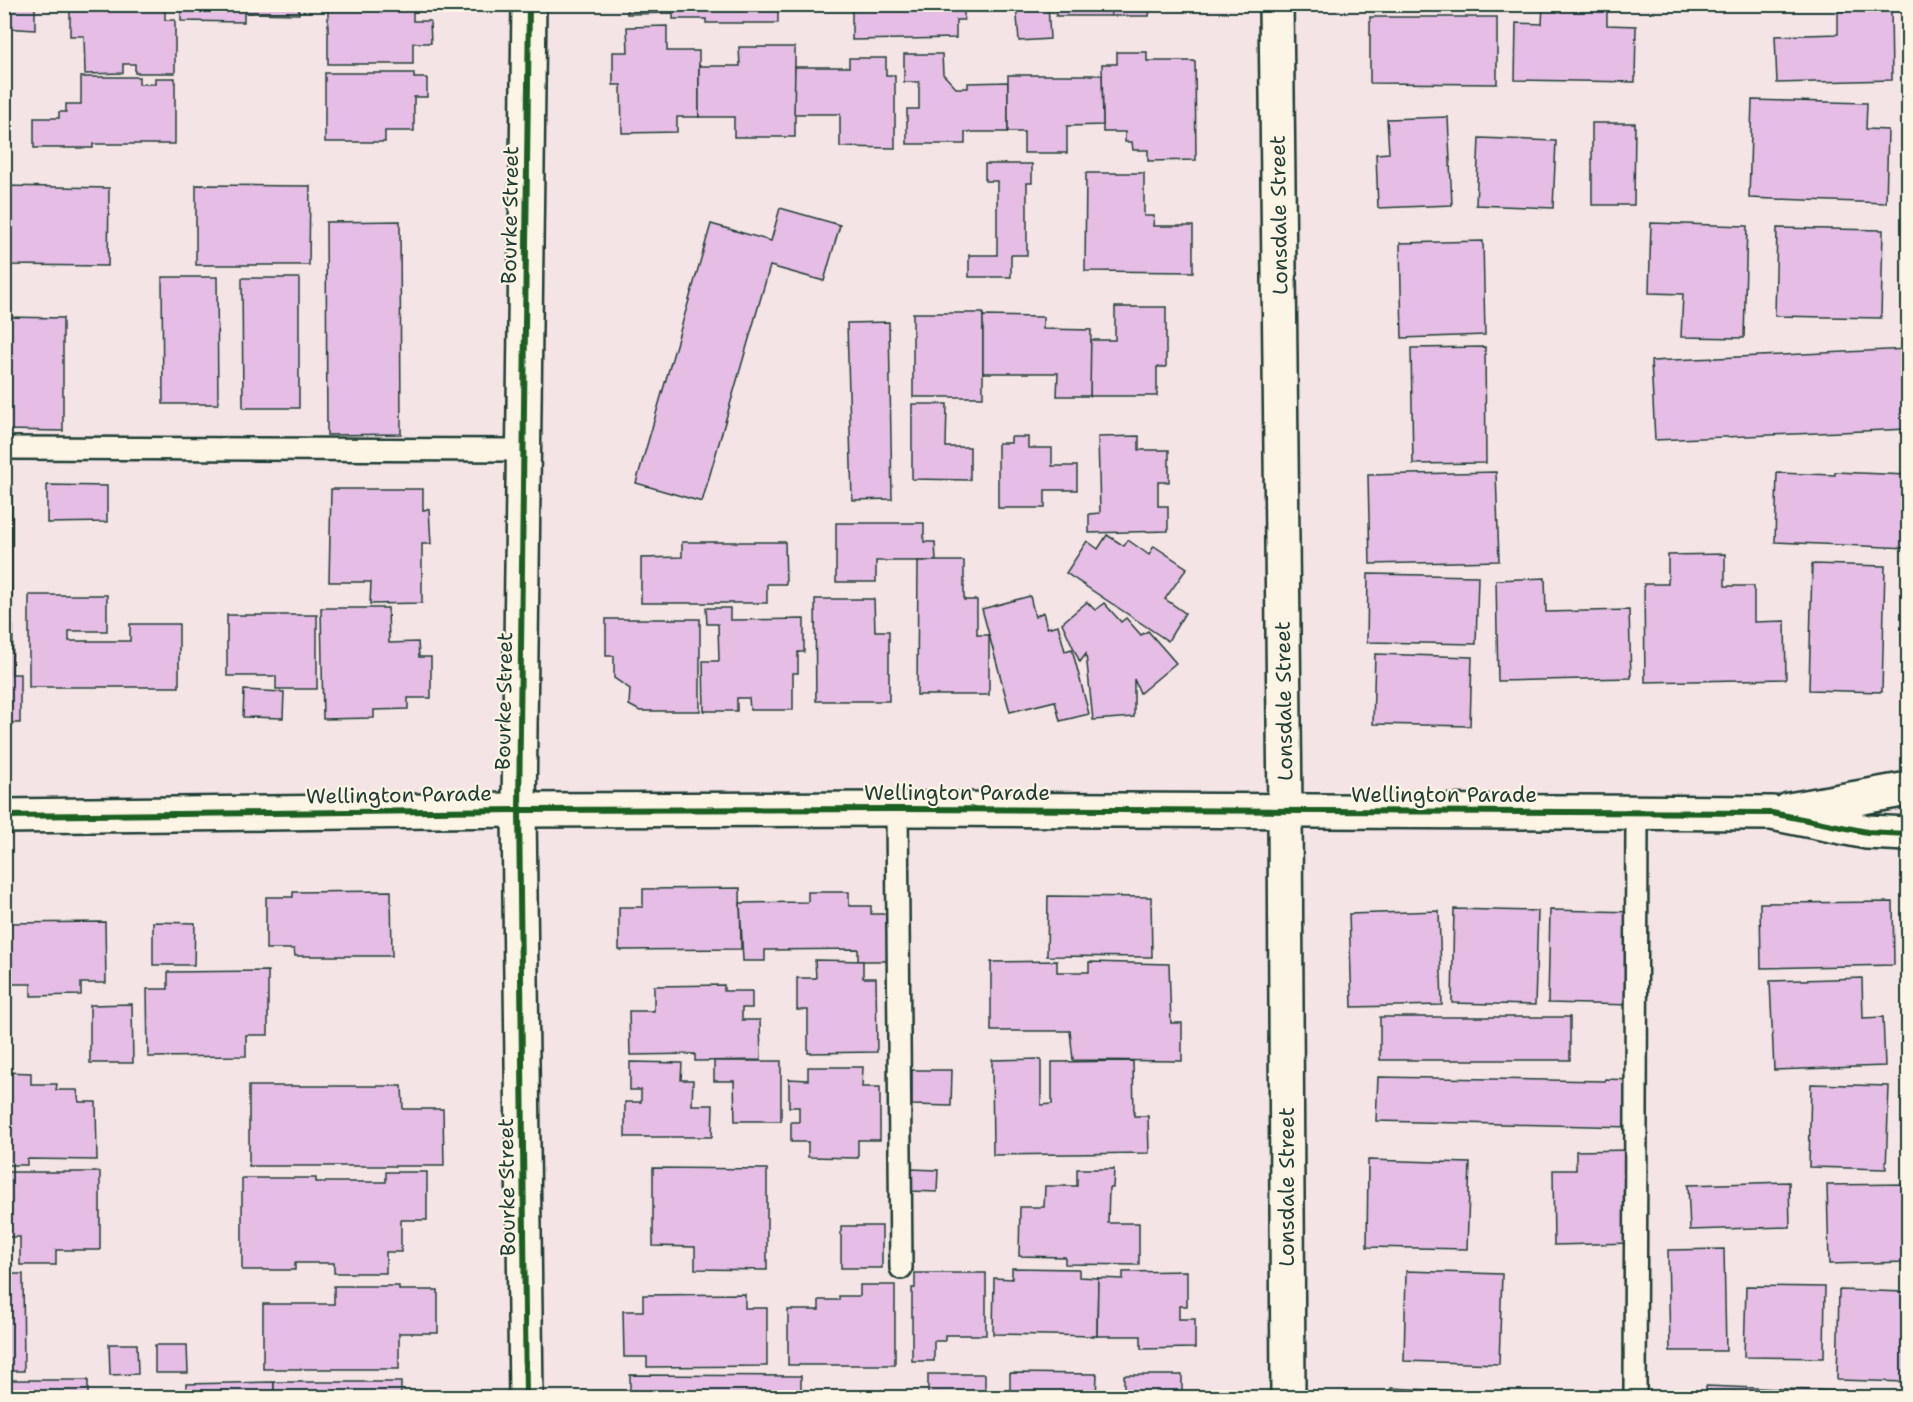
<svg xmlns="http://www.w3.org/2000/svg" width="1913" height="1402" viewBox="0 0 1913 1402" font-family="'Shantell Sans',sans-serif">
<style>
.building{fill:#e5bde5;stroke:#1f3d34;stroke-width:1.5}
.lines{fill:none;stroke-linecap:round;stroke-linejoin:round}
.lane-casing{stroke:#1f3d34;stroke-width:26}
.street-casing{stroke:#1f3d34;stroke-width:38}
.lane{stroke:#fcf5e5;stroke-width:21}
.street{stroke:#fcf5e5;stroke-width:33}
.cycleway-casing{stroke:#fcf5e5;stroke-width:10}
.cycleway{stroke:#1b5e20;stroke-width:6}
.labels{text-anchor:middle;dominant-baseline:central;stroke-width:4.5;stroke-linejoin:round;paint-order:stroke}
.street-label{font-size:21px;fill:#1f3d34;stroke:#fcf5e5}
</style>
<rect width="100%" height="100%" fill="#f5e4e5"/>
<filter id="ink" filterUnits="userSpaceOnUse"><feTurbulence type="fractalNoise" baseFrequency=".0167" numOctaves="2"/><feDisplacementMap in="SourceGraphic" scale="12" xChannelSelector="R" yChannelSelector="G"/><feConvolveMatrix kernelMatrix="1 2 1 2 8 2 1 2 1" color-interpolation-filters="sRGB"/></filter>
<g filter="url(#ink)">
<!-- building -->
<g class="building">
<polygon points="4,4 35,4 35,30 4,28"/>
<polygon points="70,4 165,4 165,20 175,20 175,73 135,73 135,64 123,64 123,73 85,74 84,36 70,36"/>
<polygon points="181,4 299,4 299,14 244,13 244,22 181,21"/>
<polygon points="328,4 413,4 413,21 430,21 431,43 413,43 413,64 328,64"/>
<polygon points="627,4 778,4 778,23 706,23 706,19 673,19 673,13 627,14"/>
<polygon points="852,4 964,4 964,20 956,20 956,38 852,40"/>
<polygon points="1016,4 1048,4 1050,39 1019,41"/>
<rect x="1056" y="4" width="55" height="12"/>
<polygon points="1111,4 1173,4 1173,9 1150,9 1149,16 1111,16"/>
<polygon points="1543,4 1607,4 1607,25 1636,26 1635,82 1515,80 1516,23 1542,24"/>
<polygon points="1891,9 1892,80 1777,83 1775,36 1838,34 1838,11"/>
<polygon points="1370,17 1497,17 1497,84 1370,83"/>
<polygon points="667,26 667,51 699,51 699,117 677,117 677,132 622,133 621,85 613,85 613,52 628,52 627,27"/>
<polygon points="739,47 795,47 795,137 734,137 734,117 699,117 699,66 740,66"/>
<polygon points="1117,52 1147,52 1147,61 1195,61 1196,160 1148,161 1148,150 1133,150 1132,142 1125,142 1125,132 1103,132 1102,64 1117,64"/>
<polygon points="904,54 942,54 943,74 956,88 968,88 968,83 1008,82 1008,132 965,132 965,144 907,144 907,109 919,109 919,82 904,82"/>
<polygon points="849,58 886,58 886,75 895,75 895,148 840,147 840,114 794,114 795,67 849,67"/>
<polygon points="325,73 414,73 414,78 427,78 427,97 414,97 414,131 385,131 385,142 325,142"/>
<polygon points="1008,75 1102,75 1103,125 1067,126 1067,153 1024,153 1024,132 1008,132"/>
<polygon points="81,77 139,77 139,84 155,84 155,78 175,78 175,144 93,144 93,148 34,148 34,118 59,118 59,112 66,112 66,104 81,104"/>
<polygon points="1752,100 1867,103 1866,129 1888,130 1886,203 1749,198"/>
<polygon points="1448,117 1452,205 1378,208 1376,154 1389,153 1387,119"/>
<polygon points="1592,123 1635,123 1634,205 1592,205"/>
<polygon points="1479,138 1556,141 1553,208 1476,205"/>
<polygon points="985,164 1032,164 1032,183 1027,183 1027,255 1011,255 1011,277 969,277 969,255 997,255 997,181 985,181"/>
<polygon points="1086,173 1144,173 1144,216 1154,216 1153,226 1193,226 1193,272 1085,271"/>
<polygon points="196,185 310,186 309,265 196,265"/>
<polygon points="4,186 109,188 108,266 4,265"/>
<polygon points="780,208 840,225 824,281 770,266 702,502 636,483 711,224 771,241"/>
<polygon points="400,221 401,434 327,435 326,222"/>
<polygon points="1651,223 1747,226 1744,338 1681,337 1683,294 1649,293"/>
<polygon points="1777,228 1883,230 1881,318 1775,316"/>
<polygon points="1483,241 1485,335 1402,338 1400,243"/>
<polygon points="162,277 217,277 218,404 163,404"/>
<polygon points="242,278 299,278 299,408 243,408"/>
<polygon points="1115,307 1166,307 1166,367 1157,367 1157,396 1090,396 1090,340 1115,340"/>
<rect x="913" y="313" width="70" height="84"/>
<polygon points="983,316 1043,317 1043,329 1091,330 1090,396 1057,396 1058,373 983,373"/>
<polygon points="4,317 63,318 63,431 4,430"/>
<polygon points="889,322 892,499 852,500 847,323"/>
<polygon points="1485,347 1486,463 1413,464 1411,348"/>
<polygon points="1908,349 1908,429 1655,440 1651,361"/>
<polygon points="912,404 947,404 946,447 970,447 970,480 912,479"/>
<polygon points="1139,436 1139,450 1169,450 1169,482 1158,482 1158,506 1168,506 1168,531 1089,533 1089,514 1100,513 1098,437"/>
<polygon points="1011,437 1028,437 1028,448 1052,448 1052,466 1077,466 1077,490 1045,490 1045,508 998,508 998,443 1011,443"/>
<polygon points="1496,472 1499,561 1370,564 1368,475"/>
<polygon points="1835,472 1908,475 1908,548 1775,542 1777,473 1835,475"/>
<polygon points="47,485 107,486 107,522 47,523"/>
<rect x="4" y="486" width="8" height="111"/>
<polygon points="331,489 423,489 423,510 429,509 431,544 422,544 422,603 370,604 371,582 329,582"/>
<polygon points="836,523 924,523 924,542 935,542 936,561 876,561 876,582 836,582"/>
<polygon points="1107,535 1124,546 1128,540 1149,555 1154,546 1187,568 1165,599 1185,613 1168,641 1066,573 1087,541 1098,549"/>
<polygon points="682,542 785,542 786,584 767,584 767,603 641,603 641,558 682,557"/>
<polygon points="1725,554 1725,586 1754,586 1754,622 1785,621 1786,679 1645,682 1644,584 1668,584 1668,555"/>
<polygon points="918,561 964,561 964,600 977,600 977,635 989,635 989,695 917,695"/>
<polygon points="1812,564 1885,566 1882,692 1809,690"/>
<polygon points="1368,574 1478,576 1476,644 1367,642"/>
<polygon points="1545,578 1546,612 1629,610 1631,678 1498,681 1496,580"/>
<polygon points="29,595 107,595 107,631 69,631 69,641 130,641 130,624 179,624 179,687 29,687"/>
<polygon points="1030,596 1035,617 1043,612 1047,628 1058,625 1065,651 1072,649 1089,714 1060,721 1055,701 1010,712 982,609"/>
<polygon points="815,599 874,599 875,631 889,631 889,701 816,701"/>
<polygon points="1087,602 1095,610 1104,603 1121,622 1126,618 1141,635 1148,631 1176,663 1140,693 1134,679 1134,717 1093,720 1086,654 1080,662 1062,623"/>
<polygon points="321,608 388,608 389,643 418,642 419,657 431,657 431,698 408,698 408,709 374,710 374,718 323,719"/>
<polygon points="706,608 730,608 730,620 804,619 804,652 798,652 798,673 793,673 793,710 750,710 749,698 737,698 737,711 704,711 703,661 719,661 718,624 707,624"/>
<polygon points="227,615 317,615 317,689 276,689 276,676 227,676"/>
<polygon points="606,619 700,619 700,711 640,711 629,705 630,689 614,678 614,656 606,656"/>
<polygon points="4,626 13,626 12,674 20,674 20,723 4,723"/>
<polygon points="1375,654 1472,657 1470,726 1373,724"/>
<polygon points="244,690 284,692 283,718 243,717"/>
<polygon points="740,888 741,949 619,950 619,907 643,907 643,889"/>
<polygon points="391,891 392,956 295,956 294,949 266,949 266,897 293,897 293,892"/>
<polygon points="808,892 849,892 849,906 871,906 871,914 895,914 895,961 858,961 858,949 765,950 765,961 743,961 740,903 808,902"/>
<polygon points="1048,896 1151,897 1152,957 1047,956"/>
<polygon points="1893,902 1894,965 1761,968 1760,903"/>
<polygon points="1454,909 1538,911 1535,1005 1452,1003"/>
<polygon points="1550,910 1635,912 1633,1005 1548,1003"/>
<polygon points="1439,911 1442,1005 1352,1007 1349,914"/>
<polygon points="105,922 106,983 81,983 81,995 31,996 31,984 4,984 4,923"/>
<polygon points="153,922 195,923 194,965 153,965"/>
<polygon points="815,960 863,961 863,978 876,978 877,1052 808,1053 808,1010 797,1010 797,978 816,978"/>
<polygon points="1057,961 1057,972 1089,972 1089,962 1169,964 1171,1023 1182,1023 1182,1061 1073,1060 1070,1031 991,1031 991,962"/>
<polygon points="268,971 268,1035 246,1035 246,1056 148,1057 147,989 168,989 168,972"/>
<polygon points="1862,978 1863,1018 1883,1017 1885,1066 1774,1070 1770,981"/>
<polygon points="724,985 724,991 752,991 752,1008 742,1008 742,1020 760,1020 761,1060 695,1061 695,1054 630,1055 629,1011 654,1011 654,986"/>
<polygon points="132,1004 133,1063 90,1063 90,1005"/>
<rect x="1380" y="1017" width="190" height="43"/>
<polygon points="1041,1059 1041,1105 1052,1104 1052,1062 1133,1061 1134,1116 1148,1116 1149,1153 993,1155 992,1060"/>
<polygon points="714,1061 781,1061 781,1121 735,1121 734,1081 714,1081"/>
<polygon points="630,1062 682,1063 681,1080 693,1080 692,1105 713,1105 712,1137 625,1137 625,1102 641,1102 641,1090 630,1090"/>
<polygon points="808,1067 863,1067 862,1087 880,1087 880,1140 858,1140 858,1158 808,1157 808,1142 791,1142 791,1122 799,1122 799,1107 789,1107 789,1079 808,1080"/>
<polygon points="912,1070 952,1070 951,1106 912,1105"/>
<polygon points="4,1072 31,1073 31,1084 57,1084 56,1090 77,1090 79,1102 96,1102 97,1160 27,1159 27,1165 4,1165"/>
<polygon points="1378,1077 1605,1081 1605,1079 1633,1080 1632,1127 1376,1121"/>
<polygon points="1811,1084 1889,1086 1886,1169 1809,1167"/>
<polygon points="249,1086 402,1086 403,1109 443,1109 444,1166 249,1166"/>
<polygon points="1631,1150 1633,1243 1554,1245 1553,1170 1576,1170 1576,1151"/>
<polygon points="1368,1160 1470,1163 1467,1249 1367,1247"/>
<polygon points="653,1168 767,1169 767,1270 695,1269 695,1247 653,1246"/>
<polygon points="910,1169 938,1170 937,1192 910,1191"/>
<polygon points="1077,1169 1114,1169 1113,1188 1109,1188 1108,1223 1139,1223 1139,1265 1065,1264 1065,1257 1019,1256 1020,1207 1044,1207 1045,1186 1077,1186"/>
<polygon points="4,1172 100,1172 100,1250 56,1250 56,1265 20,1265 20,1237 7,1237 7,1233 4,1233"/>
<polygon points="386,1172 427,1172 427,1220 401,1220 401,1252 386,1252 386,1273 334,1273 334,1263 295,1263 295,1270 242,1270 242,1178 316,1178 316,1182 386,1182"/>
<polygon points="1789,1182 1790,1227 1690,1230 1688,1185"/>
<polygon points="1907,1184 1908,1262 1829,1264 1827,1185"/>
<rect x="841" y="1226" width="41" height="42"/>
<polygon points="1724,1249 1726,1351 1670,1351 1668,1250"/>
<polygon points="1012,1268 1079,1269 1079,1277 1098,1278 1097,1336 993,1334 994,1278 1012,1279"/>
<polygon points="1187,1271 1187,1306 1179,1306 1179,1319 1195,1319 1195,1348 1141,1349 1141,1336 1097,1336 1098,1278 1123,1279 1123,1272"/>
<polygon points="1406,1271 1502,1274 1499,1364 1404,1361"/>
<polygon points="915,1273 986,1273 986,1335 945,1335 945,1341 934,1341 934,1361 912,1361 912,1288 915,1288"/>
<polygon points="4,1274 23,1274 24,1371 4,1371"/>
<polygon points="860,1285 895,1285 895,1365 788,1365 788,1310 819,1310 819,1300 839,1300 839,1296 860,1296"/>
<polygon points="334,1286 399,1286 399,1290 438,1290 438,1333 399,1333 399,1369 263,1369 263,1304 334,1304"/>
<polygon points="1746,1286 1825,1287 1824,1358 1744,1357"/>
<polygon points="1839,1290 1908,1292 1908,1382 1837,1380"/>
<polygon points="745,1294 745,1308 767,1308 767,1366 647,1367 647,1357 624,1357 623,1311 643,1311 643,1295"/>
<polygon points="109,1344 137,1344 138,1374 110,1375"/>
<polygon points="155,1345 187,1345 188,1373 155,1373"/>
<polygon points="1010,1373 1097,1374 1096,1398 1010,1398"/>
<polygon points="928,1374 985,1374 985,1398 908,1398 928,1397"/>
<polygon points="630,1375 801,1376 801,1398 630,1398"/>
<polygon points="1124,1375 1182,1375 1182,1398 1098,1398 1098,1392 1124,1391"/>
<rect x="4" y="1380" width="84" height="18"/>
<polygon points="274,1382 274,1398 156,1398 156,1392 186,1392 186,1384"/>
<rect x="274" y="1382" width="127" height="16"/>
<polygon points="1706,1386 1835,1391 1834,1398 1706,1398"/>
<polygon points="1391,1388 1535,1395 1535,1398 1391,1398"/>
</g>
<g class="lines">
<defs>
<g id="lane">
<polyline points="4,448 523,450"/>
<polyline points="897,809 901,1268"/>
<polyline points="1635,1398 1637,813"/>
</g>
<g id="street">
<polyline points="1276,4 1285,810 1288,1398"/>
<polyline points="1789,810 1908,789"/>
<polyline points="4,816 519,810 897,809 1772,813 1867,832 1908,834"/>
<polyline points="526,1398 519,810 529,4"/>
</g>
</defs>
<!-- lane casing -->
<use href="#lane" class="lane-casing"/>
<!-- street casing -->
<use href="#street" class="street-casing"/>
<!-- lane -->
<use href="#lane" class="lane"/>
<!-- street -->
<use href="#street" class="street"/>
<defs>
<g id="cycleway">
<polyline points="4,816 519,810 897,809 1772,813 1867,832 1908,834"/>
<polyline points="526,1398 519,810 529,4"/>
</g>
</defs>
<!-- cycleway casing -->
<use href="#cycleway" class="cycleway-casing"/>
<!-- cycleway -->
<use href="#cycleway" class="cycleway"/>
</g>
</g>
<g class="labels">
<!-- street labels -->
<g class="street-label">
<text transform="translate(510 215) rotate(-89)">Bourke Street</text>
<text transform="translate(1279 215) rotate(-91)">Lonsdale Street</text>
<text transform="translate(504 701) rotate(-89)">Bourke Street</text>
<text transform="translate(1284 701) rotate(-91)">Lonsdale Street</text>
<text x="957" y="793">Wellington Parade</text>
<text transform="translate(399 795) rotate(-1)">Wellington Parade</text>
<text x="1444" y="795">Wellington Parade</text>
<text transform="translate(507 1187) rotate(-91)">Bourke Street</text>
<text transform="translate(1287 1187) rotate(-90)">Lonsdale Street</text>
</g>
</g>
<!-- margin -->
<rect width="1913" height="1402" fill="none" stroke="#fcf5e5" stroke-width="24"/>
<rect x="12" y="12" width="1889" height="1378" fill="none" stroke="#1f3d34" stroke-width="2" filter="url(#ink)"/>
</svg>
